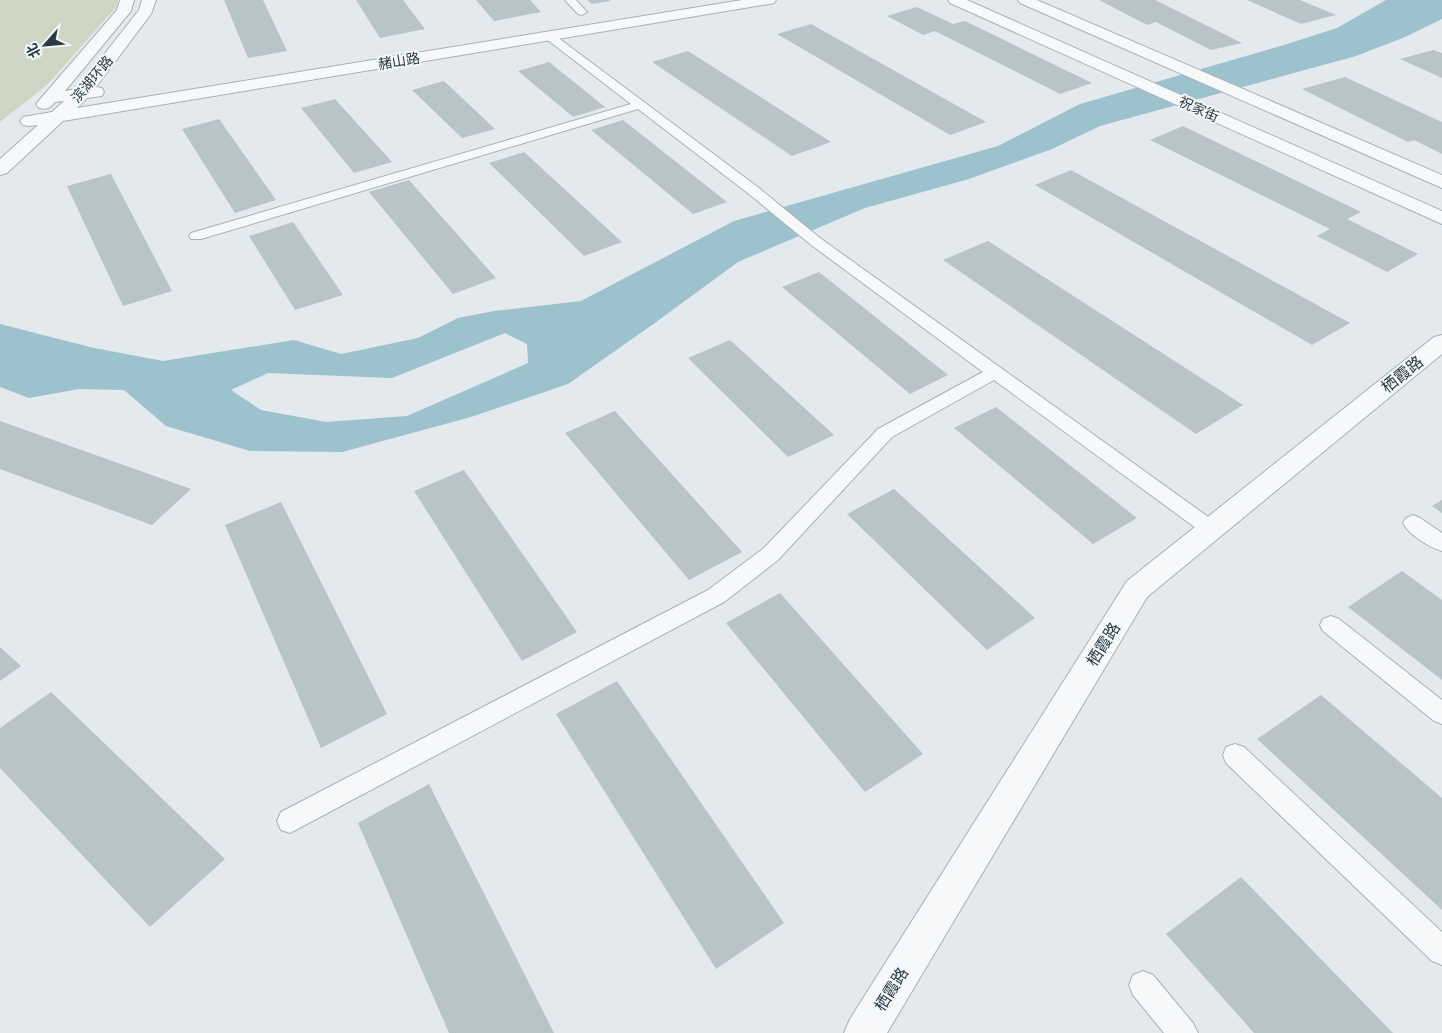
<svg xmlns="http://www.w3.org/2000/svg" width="1442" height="1033" viewBox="0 0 1442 1033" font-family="Quicksand,'Noto Sans SC',sans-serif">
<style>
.green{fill:#cdd6c3}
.water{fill:#9cc2cd;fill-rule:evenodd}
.building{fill:#b9c4ca}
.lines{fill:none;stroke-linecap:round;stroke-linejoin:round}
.service-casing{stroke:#a7b1b7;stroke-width:2}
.minor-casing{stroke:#a7b1b7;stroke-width:2}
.tertiary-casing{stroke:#a7b1b7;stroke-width:2}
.service{fill:#f6f8fa;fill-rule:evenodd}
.minor{fill:#f6f8fa;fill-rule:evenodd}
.tertiary{fill:#f6f8fa;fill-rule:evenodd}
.labels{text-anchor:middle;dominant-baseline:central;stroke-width:4;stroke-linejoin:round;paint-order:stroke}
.far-street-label{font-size:14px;fill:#293b45;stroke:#f3f7f9}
.street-label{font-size:16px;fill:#293b45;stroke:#f3f7f9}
</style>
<rect width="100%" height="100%" fill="#e3e9ec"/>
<!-- green -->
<polygon class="green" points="0,0 118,0 117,6 48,84 0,122"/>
<!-- water -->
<path class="water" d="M1386 0H1442V19L1405 37 1356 56 1100 126 1052 149 969 179 865 208 738 262 652 325 568 384 471 417 342 452 250 451 166 426 124 390 79 389 29 398 0 387V324L94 348 163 361 294 340 341 354 418 338 458 318 494 311 581 301 734 221 998 146 1080 104 1284 45 1337 28ZM505 333 527 344 528 363 407 416 326 422 261 410 231 390 268 373 392 378Z"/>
<!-- building -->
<g class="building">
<polygon points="224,0 263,0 287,51 248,58"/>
<polygon points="356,0 403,0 425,29 380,38"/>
<polygon points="476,0 530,0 541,12 494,21"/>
<polygon points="587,0 610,0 610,1 592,4"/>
<polygon points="1099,0 1155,0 1242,43 1211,50 1156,22 1147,25"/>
<polygon points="1247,0 1300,0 1336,15 1301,24"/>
<polygon points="917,7 953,24 965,21 1092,83 1060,94 935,31 923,35 887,16"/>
<polygon points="811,24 986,122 950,135 777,34"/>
<polygon points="1433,50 1442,53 1442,78 1400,59"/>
<polygon points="688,51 831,142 792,156 652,62"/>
<polygon points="549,62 605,107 573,117 518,71"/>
<polygon points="1345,77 1442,122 1442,154 1414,140 1408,142 1302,89"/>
<polygon points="444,81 495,129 462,138 412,90"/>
<polygon points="335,99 392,162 354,173 301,108"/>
<polygon points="219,119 276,200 235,213 182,129"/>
<polygon points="623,120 727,202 693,214 591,130"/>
<polygon points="1183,126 1361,212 1347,219 1418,254 1387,272 1317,236 1330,229 1150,140"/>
<polygon points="524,152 622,242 584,256 489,163"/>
<polygon points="1071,170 1350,323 1312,345 1035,185"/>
<polygon points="111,174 172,291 123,306 67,186"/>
<polygon points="409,180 496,278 453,294 369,192"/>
<polygon points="293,222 343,295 295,310 249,236"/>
<polygon points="988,241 1243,405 1196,434 943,260"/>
<polygon points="819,272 948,375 910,394 782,287"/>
<polygon points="730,340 834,435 788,457 688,358"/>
<polygon points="996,407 1137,518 1093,544 954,428"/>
<polygon points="615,411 742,552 689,580 565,433"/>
<polygon points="0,421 191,489 152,525 0,469"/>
<polygon points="464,470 577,632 522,661 414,491"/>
<polygon points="894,489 1035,618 987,650 847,514"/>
<polygon points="1442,500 1442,513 1432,506"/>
<polygon points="281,502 387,714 321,748 225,525"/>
<polygon points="1402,571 1442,600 1442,680 1348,607"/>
<polygon points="780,593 923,754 865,792 726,623"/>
<polygon points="0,647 21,666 0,681"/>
<polygon points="617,681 784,923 716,969 556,714"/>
<polygon points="51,692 225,859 150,927 0,768 0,728"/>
<polygon points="1321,695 1442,798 1442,910 1257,739"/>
<polygon points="429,784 554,1033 449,1033 358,823"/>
<polygon points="1241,877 1393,1033 1254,1033 1166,934"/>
</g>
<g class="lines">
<defs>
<g id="service">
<polygon points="565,0 576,0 587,12 582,15 578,14"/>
<polygon points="549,33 553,34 759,188 820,238 1218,524 1221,529 1218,534 1211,537 1204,534 994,380 892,437 778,560 724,602 290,833 281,830 277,821 281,812 708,590 764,548 878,429 983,372 810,244 749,194 638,109 201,239 191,239 189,236 191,233 631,104 545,38 543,36"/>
<path d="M1413 515 1420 518 1442 533V551C1429 547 1409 535 1403 523L1406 518Z"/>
<polygon points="1331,616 1339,619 1442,700 1442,724 1434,721 1323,631 1320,625 1323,619"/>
<polygon points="1235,744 1244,747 1442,932 1442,965 1432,961 1226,763 1223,755 1226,747"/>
<polygon points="1143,971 1153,975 1193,1023 1198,1033 1164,1033 1133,995 1129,985 1133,975"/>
</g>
<polygon id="minor" points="1442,335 1442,354 1147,597 887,1033 844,1033 850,1019 1127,581 1434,337"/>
<g id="tertiary">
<path d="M120 0H134L131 11 65 91 77 89 139 10 142 0H156L151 14 96 87 102 88 104 92 102 96 87 98 77 108 742 0H776L774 3 769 4 63 121 7 173 0 175V159L38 125 29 126 23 125 20 121 23 117 52 112 64 101 55 102C50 108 47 110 39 108L36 104 117 10Z"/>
<polygon points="948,0 967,0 1442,211 1442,224 950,3"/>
<polygon points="1018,0 1037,0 1442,175 1442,188 1020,3"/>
</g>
</defs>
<!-- service casing -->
<use href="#service" class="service-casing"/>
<!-- minor casing -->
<use href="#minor" class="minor-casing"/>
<!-- tertiary casing -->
<use href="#tertiary" class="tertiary-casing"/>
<!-- service -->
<use href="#service" class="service"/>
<!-- minor -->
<use href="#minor" class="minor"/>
<!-- tertiary -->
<use href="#tertiary" class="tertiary"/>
</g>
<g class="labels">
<!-- far-street labels -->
<g class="far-street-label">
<text transform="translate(399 61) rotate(-9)">赭山路</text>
<text transform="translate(92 79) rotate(-50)">滨湖环路</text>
<text transform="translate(1199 109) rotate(24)">祝家街</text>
</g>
<!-- street labels -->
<g class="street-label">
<text transform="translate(1402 374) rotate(-39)">栖霞路</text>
<text transform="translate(1103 644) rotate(-58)">栖霞路</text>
<text transform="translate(891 989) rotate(-58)">栖霞路</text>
</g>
</g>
<!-- north arrow -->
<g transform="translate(45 45) rotate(243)" stroke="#f3f7f9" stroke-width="4" paint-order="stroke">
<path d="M0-4L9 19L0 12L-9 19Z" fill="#293b45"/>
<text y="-8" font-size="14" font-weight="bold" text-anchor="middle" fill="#293b45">北</text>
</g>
</svg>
